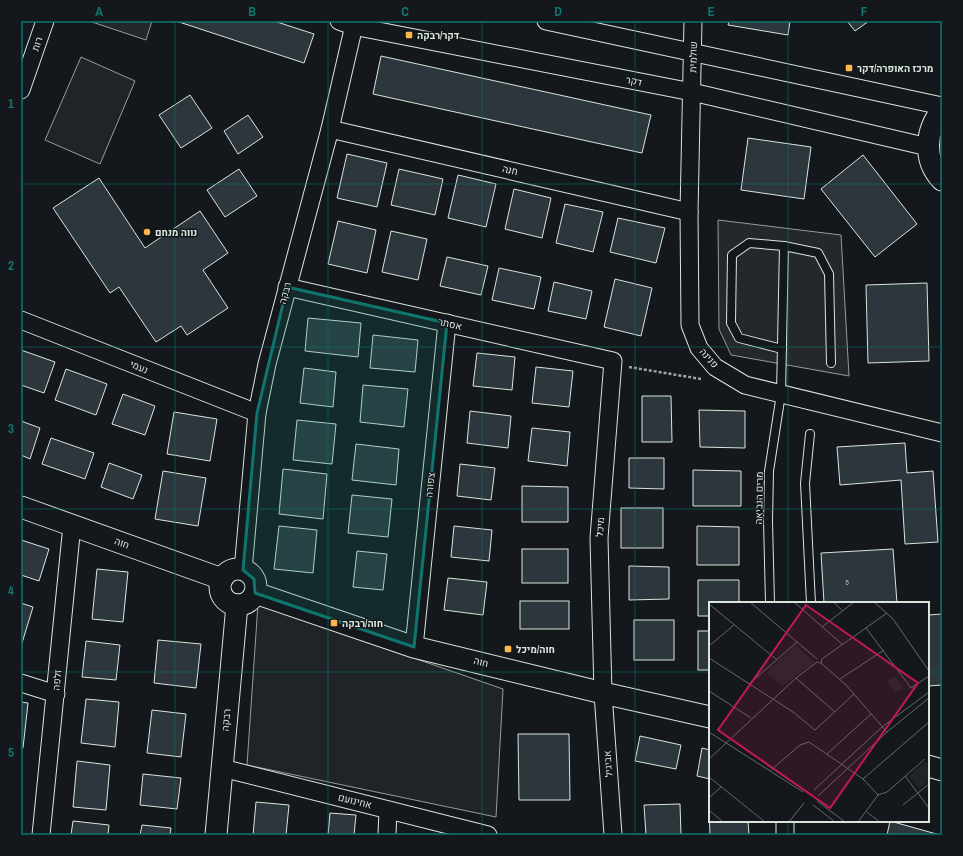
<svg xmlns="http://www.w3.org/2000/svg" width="963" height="856" viewBox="0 0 963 856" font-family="'Archivo Narrow',Heebo,sans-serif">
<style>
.green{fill:#202428;stroke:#939e99}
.parking{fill:#24282b;stroke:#939e99}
.building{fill:#2c363c;stroke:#d8e6dc}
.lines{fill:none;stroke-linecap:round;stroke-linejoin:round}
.service-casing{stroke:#d8e6dc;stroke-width:10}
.minor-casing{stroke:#d8e6dc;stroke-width:19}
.tertiary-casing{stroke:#d8e6dc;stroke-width:23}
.path{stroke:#9da8a2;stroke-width:2.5;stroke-dasharray:3 2;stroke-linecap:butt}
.service{stroke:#14181c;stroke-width:8}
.minor{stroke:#14181c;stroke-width:17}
.tertiary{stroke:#14181c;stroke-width:21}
.marked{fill:#0f766e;fill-opacity:0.2;stroke:#0f766e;stroke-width:3;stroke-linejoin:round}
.grid{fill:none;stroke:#0f766e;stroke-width:1;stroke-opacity:0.55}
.poi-dot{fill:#ffb74d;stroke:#14181c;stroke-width:1.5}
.labels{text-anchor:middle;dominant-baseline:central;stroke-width:3;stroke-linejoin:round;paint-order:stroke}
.number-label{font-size:8px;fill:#adbab4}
.poi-label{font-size:10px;font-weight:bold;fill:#d8e6dc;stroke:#14181c;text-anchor:start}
.street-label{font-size:10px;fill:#d8e6dc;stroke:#14181c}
.inset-road{fill:none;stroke:#626a69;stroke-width:1}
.view{fill:#c2185b;fill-opacity:0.15;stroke:#c2185b;stroke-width:2}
.inset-edge{fill:none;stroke:#d8e6dc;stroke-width:2}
.neatline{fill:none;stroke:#0f766e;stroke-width:1.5}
.grid-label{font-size:13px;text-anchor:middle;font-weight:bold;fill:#0f766e}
</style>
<rect width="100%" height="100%" fill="#14181c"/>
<!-- green -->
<g class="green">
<polygon points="81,57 135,81 100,164 45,140"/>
<polygon points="258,604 503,689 496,817 247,765"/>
</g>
<!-- parking -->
<g class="parking">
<polygon points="89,21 152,21 146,40"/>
<polygon points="718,220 841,235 849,376 731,355 719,329"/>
</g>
<!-- building -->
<g class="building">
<polygon points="176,21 274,21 314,34 304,63"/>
<polygon points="729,21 790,21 788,35 728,25"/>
<polygon points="847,21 869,21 855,31"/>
<polygon points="381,56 651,115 642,153 373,94"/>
<polygon points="190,95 212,128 181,148 159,115"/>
<polygon points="248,115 263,137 238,154 224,131"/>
<polygon points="748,138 811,147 804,199 741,190"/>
<polygon points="347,154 387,163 377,207 337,198"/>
<polygon points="863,155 917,224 875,257 821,189"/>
<polygon points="239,169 257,196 225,217 207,190"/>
<polygon points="399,169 443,179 435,215 391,205"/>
<polygon points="458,175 496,184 486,227 448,218"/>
<polygon points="99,178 145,248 200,211 228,253 203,270 228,308 187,335 181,326 156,342 119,287 110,293 53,208"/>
<polygon points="514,189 551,198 542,238 505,229"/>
<polygon points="565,204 603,212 593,252 556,243"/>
<polygon points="618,218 665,228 656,263 610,252"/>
<polygon points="338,221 376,230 367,273 328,264"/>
<polygon points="391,231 427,239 418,280 382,272"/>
<polygon points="447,257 488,266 481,295 440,286"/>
<polygon points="499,268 541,277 534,309 492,300"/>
<polygon points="615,279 652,288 641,336 604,327"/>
<polygon points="554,282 592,291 586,319 548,311"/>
<polygon points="927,283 929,361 868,363 866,285"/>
<polygon points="308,318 361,323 358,357 305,351"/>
<polygon points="373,335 418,340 415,372 370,368"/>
<polygon points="21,350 55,362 44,393 21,385"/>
<polygon points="477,353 515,357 512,390 473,386"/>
<polygon points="536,367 573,371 569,407 532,403"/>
<polygon points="304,368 336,372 333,407 300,403"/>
<polygon points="66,369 107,384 96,415 55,400"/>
<polygon points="363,385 408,389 404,427 360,422"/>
<polygon points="123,394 155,406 145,435 112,424"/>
<polygon points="642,396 671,396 672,442 642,442"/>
<polygon points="699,410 745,411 745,448 700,447"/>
<polygon points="470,411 511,416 508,448 467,443"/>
<polygon points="174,412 217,419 210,461 167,454"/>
<polygon points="297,420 336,424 332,464 293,460"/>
<polygon points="21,421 40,428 30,459 21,455"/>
<polygon points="532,428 570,432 567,466 528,461"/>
<polygon points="51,438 94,453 85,479 42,464"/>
<polygon points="905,443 907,473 933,471 938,542 905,544 901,480 840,485 837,447"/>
<polygon points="356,444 399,449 396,485 352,480"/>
<polygon points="629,458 664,458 664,489 629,488"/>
<polygon points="109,463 142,475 133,499 101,487"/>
<polygon points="460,464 495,468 491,500 457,496"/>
<polygon points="283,469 327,474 323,519 279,514"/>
<polygon points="693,470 741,471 741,506 693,506"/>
<polygon points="163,471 206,478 198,526 155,519"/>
<polygon points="522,486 568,487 568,522 522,522"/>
<polygon points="352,495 392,499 388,537 348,533"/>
<rect x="621" y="508" width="42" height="40"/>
<polygon points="279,526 317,530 313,573 274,569"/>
<polygon points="454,526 492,530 489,561 451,557"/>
<polygon points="697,526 739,527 739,565 697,565"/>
<polygon points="21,540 49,549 39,581 21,575"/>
<rect x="522" y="549" width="46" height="34"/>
<polygon points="893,549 897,603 824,603 821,553"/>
<polygon points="357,551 387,554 383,590 353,587"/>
<polygon points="629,566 669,567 669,599 629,600"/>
<polygon points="97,569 128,572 123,622 92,619"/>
<polygon points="448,578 487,582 483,615 444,610"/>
<polygon points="698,580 739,580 739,603 710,603 710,616 698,616"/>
<rect x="520" y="601" width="49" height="28"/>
<polygon points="21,603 33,607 22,643 21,642"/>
<polygon points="942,614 942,685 928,686 928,615"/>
<rect x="634" y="620" width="40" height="40"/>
<rect x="698" y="631" width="12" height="39"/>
<polygon points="158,640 201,644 196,688 154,683"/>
<polygon points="86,641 120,645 116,680 82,677"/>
<polygon points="86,699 119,702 115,747 81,743"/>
<polygon points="21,702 28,703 23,748 21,748"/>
<polygon points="152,710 186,714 181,757 147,753"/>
<polygon points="518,734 569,734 570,800 519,800"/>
<polygon points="640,736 681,745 676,769 635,761"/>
<polygon points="702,748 710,750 710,779 697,776"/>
<polygon points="77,761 110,765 106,810 73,807"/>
<polygon points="143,774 181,778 177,809 140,805"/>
<polygon points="256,802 289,805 286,835 253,835"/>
<polygon points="680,804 681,835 646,835 644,805"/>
<polygon points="709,810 710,821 748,821 749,835 710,835"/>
<polygon points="330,813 356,815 354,835 328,835"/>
<polygon points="73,821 109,825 108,835 71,835"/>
<polygon points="890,821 940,835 887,835"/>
<polygon points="142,825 171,828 170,835 140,835"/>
</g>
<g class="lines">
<defs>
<g id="service">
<polyline points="782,349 739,338 731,323 732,255 749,243 784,246 818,253 829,274 831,363"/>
<polyline points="810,434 805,483 811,603"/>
<polyline points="770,603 768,521 769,471 781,394 784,246"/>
</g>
<g id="minor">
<polyline points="339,21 353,26 692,92 928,147"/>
<polyline points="546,21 942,106"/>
<polyline points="693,21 689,212 690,325 699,348 715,367 745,385 942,433"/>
<polyline points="21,90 45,21"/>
<polyline points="330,129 689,212"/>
<polyline points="287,287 613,361 599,538 603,693 613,835"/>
<polyline points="21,320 257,413"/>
<polyline points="243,570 257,413 267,364 330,129 355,21"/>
<polyline points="414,647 447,323"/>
<polyline points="21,683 56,694"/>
<polyline points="222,768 488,835"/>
<polyline points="785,821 785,835"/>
<polyline points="41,835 72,525"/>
<polyline points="387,835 388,810"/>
</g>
<g id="tertiary">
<path d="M942 110C925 131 923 160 942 180"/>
<polyline points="21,507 222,579"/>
<circle cx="238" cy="587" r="18"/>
<polyline points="255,593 414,647 603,693 710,717"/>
<polyline points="928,766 942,770"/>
<polyline points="216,835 237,605"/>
</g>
</defs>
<!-- service casing -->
<use href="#service" class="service-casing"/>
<!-- minor casing -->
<use href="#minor" class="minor-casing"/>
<!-- tertiary casing -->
<use href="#tertiary" class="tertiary-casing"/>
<!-- path -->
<polyline class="path" points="629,367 701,379"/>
<!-- service -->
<use href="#service" class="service"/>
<!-- minor -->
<use href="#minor" class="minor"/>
<!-- tertiary -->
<use href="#tertiary" class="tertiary"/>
</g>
<!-- marked area -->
<path class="marked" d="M287 287 447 323 414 647 255 593 254 579 243 570 257 413Z"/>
<!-- grid -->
<path class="grid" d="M175 21V835M328 21V835M482 21V835M635 21V835M788 21V603M21 184H942M21 347H942M21 509H942M21 672H710M928 672H942M788 821V835"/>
<!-- markers -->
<g class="poi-dot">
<rect x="405" y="31" width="8" height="8" rx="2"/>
<rect x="845" y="64" width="8" height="8" rx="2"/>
<circle cx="147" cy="232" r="4"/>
<rect x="330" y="619" width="8" height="8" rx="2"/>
<rect x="504" y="645" width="8" height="8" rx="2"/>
</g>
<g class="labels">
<!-- number labels -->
<g class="number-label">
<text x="847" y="582">5</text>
</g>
<!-- poi labels -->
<g class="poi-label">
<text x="417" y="35">דקר/רבקה</text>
<text x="857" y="68">מרכז האופרה/דקר</text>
<text x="155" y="232">נווה מנחם</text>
<text x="342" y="623">חוה/רבקה</text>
<text x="516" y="649">חוה/מיכל</text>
</g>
<!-- street labels -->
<g class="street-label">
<text transform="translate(37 44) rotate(-71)">רות</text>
<text transform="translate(693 57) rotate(-89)">שולמית</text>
<text transform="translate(634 81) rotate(11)">דקר</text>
<text transform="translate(510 170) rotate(13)">חנה</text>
<text transform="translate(285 293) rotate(-75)">רבקה</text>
<text transform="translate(450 324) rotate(13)">אסתר</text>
<text transform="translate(709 358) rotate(48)">פנינה</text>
<text transform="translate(139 367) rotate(22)">נעמי</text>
<text transform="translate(430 485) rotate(-84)">צפורה</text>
<text transform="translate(759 498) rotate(-89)">מרים הנביאה</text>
<text transform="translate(600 527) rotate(-86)">מיכל</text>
<text transform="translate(122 543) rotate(20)">חוה</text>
<text transform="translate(481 662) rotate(14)">חוה</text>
<text transform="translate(57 680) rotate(-85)">זלפה</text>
<text transform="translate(226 720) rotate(-85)">רבקה</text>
<text transform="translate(608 764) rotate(-94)">אביגיל</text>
<text transform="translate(355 801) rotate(14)">אחינועם</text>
</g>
</g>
<!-- overview -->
<g transform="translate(709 602)">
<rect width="220" height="220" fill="#14181c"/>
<path d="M86 43 106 60 73 84 57 71ZM186 74 194 86 186 91 178 79ZM217 159 220 163V179L210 187 200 174Z" fill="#202428"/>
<path class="inset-road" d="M41 0 108 57M85 0 134 43M124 0 134 9M165 0 184 17 220 69M0 2 68 58M113 25 145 0M157 26 202 86 220 74M0 44 25 23M0 56 84 110 106 128 145 92M112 61 137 83 178 130M87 76 126 110M131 77 175 48M40 82 88 40M0 89 42 116M0 130 94 190M118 152 162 112M0 157 87 76 108 60 112 61 113 57 178 11M62 168 91 143 100 140 154 177 169 193M196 174 220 206M0 175 56 220M154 177 220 120M105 188 173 125 220 90M109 194 178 130 220 96M0 196 12 185M108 199 136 220M104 203 126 220M194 203 220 182M0 208 14 220M158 210 171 220M80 220 95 201M149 220 169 193 178 190 216 157"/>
<path class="view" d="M97 3 209 81 121 206 9 128Z"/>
<rect width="220" height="220" class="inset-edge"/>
</g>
<!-- border -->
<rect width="963" height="856" fill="none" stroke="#14181c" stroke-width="44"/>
<rect x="22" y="22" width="919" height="812" class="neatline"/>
<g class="grid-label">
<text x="99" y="16">A</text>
<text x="252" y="16">B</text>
<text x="405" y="16">C</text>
<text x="558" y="16">D</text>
<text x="711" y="16">E</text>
<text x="864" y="16">F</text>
<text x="11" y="108">1</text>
<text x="11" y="270">2</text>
<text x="11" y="433">3</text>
<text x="11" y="595">4</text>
<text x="11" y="757">5</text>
</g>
</svg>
